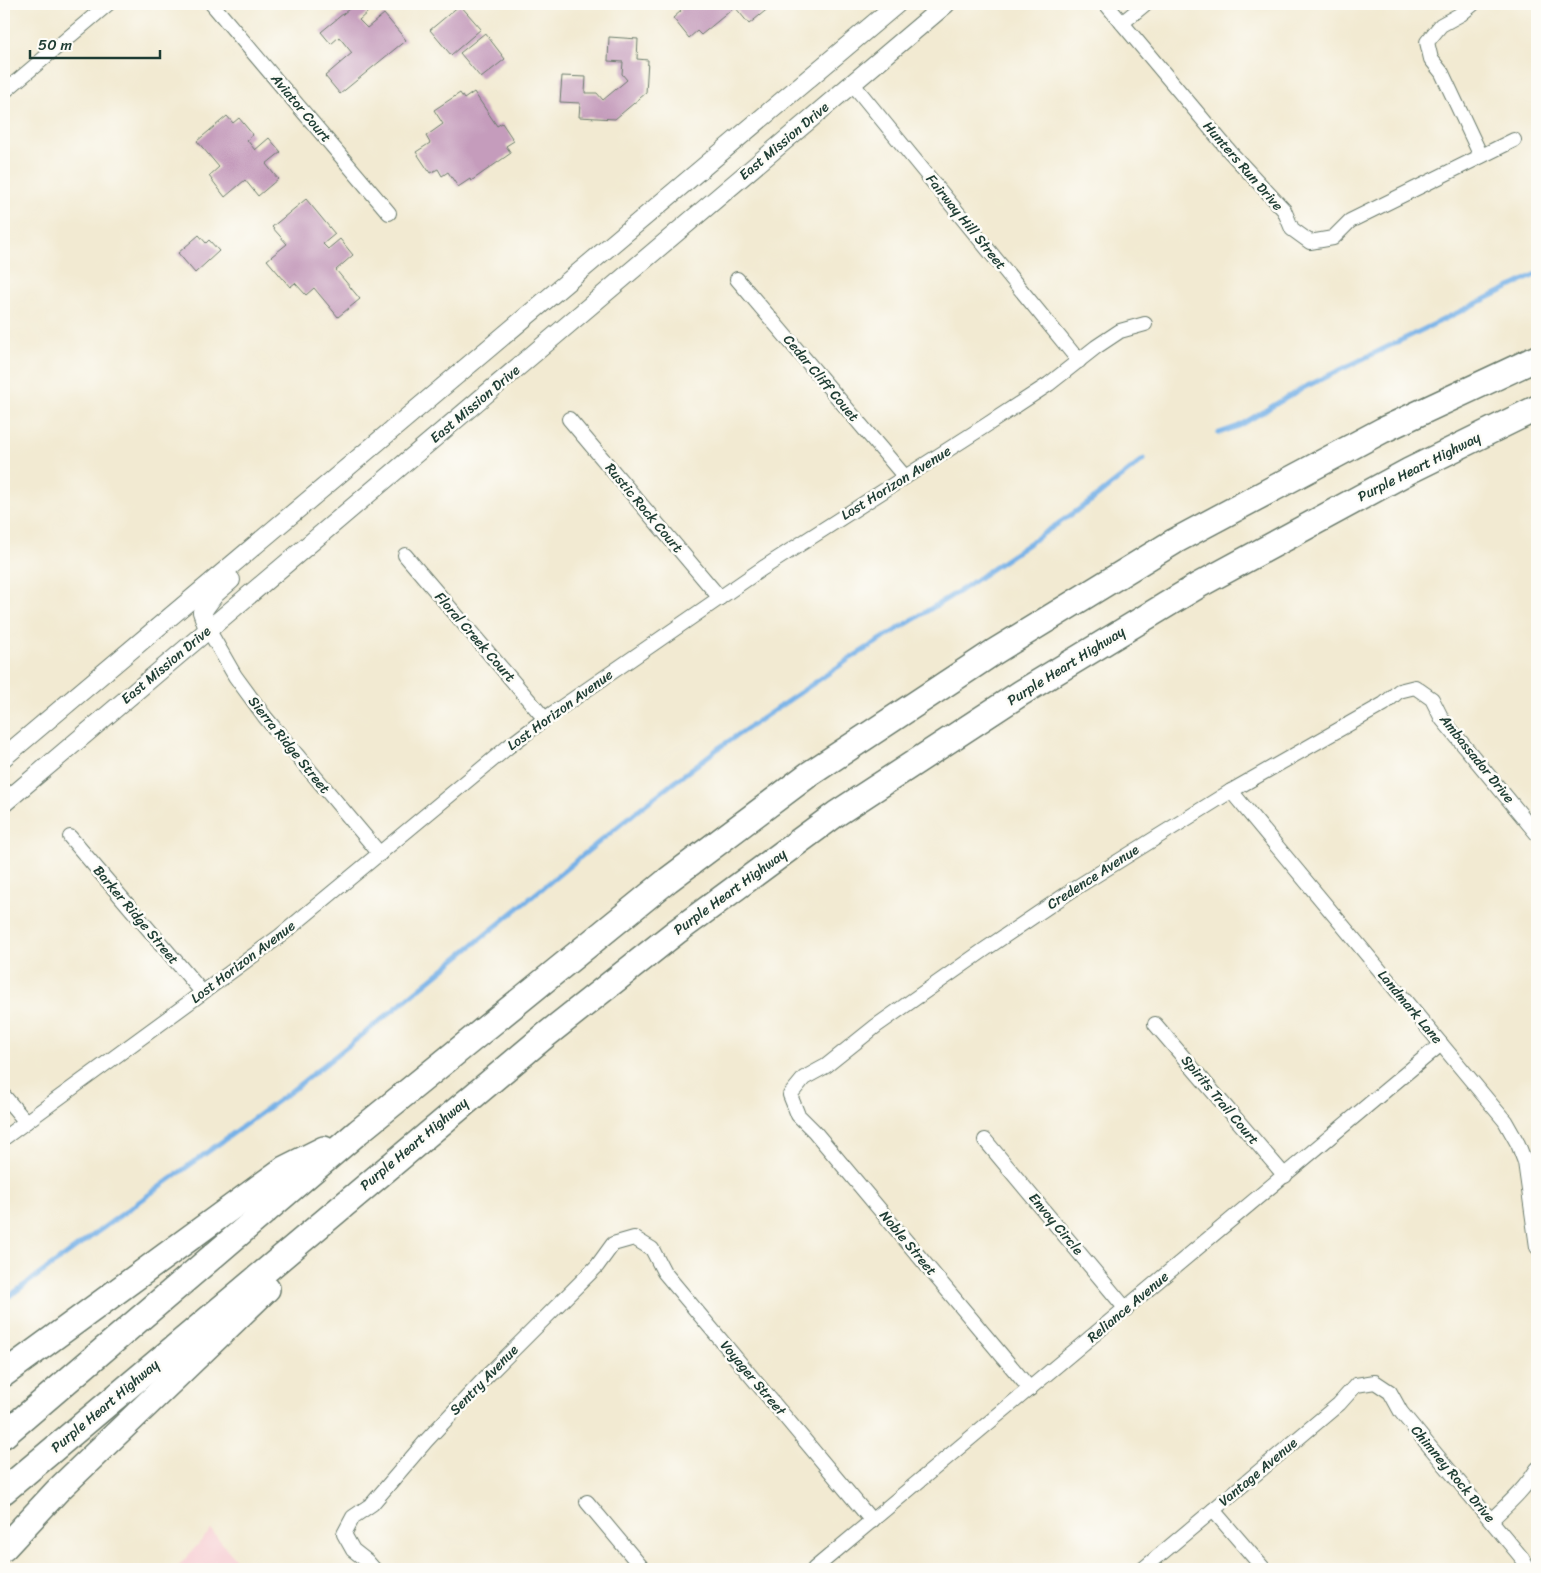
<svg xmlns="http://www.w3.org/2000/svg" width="1541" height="1573" viewBox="0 0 1541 1573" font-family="Sriracha,sans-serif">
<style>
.built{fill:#f7cfd4}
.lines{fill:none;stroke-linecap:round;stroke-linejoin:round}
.stream{stroke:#76b1e7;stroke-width:5}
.building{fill:#c59cbc}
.minor-casing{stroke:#697a6b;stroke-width:16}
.tertiary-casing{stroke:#697a6b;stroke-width:20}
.motorway-casing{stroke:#697a6b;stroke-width:28}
.minor{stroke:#fff;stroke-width:14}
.tertiary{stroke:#fff;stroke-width:18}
.motorway{stroke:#fff;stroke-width:25}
.labels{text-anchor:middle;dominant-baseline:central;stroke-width:5;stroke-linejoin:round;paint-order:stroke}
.street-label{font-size:14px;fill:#1f3d34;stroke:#fdfcf7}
</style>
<rect width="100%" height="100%" fill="#fdfcf7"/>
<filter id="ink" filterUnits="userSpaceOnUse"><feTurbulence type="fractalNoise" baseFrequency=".02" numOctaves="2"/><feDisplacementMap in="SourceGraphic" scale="10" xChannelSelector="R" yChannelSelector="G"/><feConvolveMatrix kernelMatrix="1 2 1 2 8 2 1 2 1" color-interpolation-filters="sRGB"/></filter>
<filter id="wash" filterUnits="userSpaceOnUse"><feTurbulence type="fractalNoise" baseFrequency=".0096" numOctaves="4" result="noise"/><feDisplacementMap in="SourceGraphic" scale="20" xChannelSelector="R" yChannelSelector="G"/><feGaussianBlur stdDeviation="1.12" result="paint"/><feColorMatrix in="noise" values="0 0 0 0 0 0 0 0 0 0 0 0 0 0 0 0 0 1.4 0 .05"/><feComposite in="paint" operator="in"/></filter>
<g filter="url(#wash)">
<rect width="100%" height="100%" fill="#f2ead2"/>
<!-- built -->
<polygon class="built" points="211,1530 244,1569 176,1569"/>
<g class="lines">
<!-- stream -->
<g class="stream">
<polyline points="1219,433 1239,426 1303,388 1537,274"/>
<polyline points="4,1300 290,1092 381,1020 643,806 720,747 851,658 961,590 1091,501 1144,459"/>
</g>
</g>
<g id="blocks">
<!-- building -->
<g class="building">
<polygon points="355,4 361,4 368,12 359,20 367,28 384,14 406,40 340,94 325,76 352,53 339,37 331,44 321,32"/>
<polygon points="675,4 767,4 770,7 749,24 735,7 701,35 697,31 689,38 673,18 681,11"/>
<polygon points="460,5 481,29 451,55 430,30"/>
<polygon points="485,33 505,59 481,78 460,53"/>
<polygon points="609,37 638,39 637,59 648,60 646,93 615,119 579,117 580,103 560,102 562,76 586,77 585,93 597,93 603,100 627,80 622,74 623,62 608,61"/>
<polygon points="474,92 497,126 502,123 514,141 506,146 511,153 471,181 470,179 458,187 448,172 442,176 438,169 430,173 416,152 430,143 426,136 443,124 434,110 460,93 464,99"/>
<polygon points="227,116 233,123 239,118 253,135 247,140 255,150 269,138 281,152 266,164 278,179 258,196 245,180 225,197 209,176 219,167 197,141"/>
<polygon points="306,199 335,234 323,244 328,249 340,239 353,255 336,270 360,299 338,317 314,288 306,295 295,283 290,287 267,260 287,244 272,227"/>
<polygon points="199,235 206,243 209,240 219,251 195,273 178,253"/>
</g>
</g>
</g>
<g filter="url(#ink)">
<use href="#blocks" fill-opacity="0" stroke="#697a6b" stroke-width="1"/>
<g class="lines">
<defs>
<g id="minor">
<polyline points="212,4 389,213"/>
<polyline points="1106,4 1231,153 1284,210 1292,229 1310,242 1333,238 1350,221 1514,140"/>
<polyline points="1473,4 1461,14 1441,25 1427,42 1431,59 1442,73 1481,156"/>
<polyline points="1122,23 1145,4"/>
<polyline points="852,83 1079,361"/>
<polyline points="4,92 108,4"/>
<polyline points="737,279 905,477"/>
<polyline points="569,419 720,598"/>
<polyline points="405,555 545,719"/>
<polyline points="208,629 235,676 265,717 380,854"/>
<polyline points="1231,791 1505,1121 1518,1144 1525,1162 1537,1247"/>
<polyline points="70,837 202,992"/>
<polyline points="1155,1024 1285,1176"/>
<polyline points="4,1096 26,1122"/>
<polyline points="4,1138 280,936 508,747 553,713 763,568 985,426 1049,384 1096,347 1120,331 1145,324"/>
<polyline points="985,1140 1126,1309"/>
<polyline points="1030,1389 814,1131 798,1115 790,1095 804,1078 826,1066 876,1026 984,950 1077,887 1231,791 1384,704 1399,691 1415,687 1432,699 1442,719 1537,834"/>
<polyline points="587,1502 643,1569"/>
<polyline points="1213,1510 1264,1569"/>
<path d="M1491 1520C1508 1504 1525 1489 1537 1469"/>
<polyline points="374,1569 367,1561 353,1550 344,1534 353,1517 372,1504 426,1441 486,1377 597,1266 613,1244 634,1238 652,1249 664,1272 872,1521"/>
<polyline points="814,1569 1441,1044"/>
<polyline points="1143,1569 1339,1404 1356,1385 1375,1382 1390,1392 1401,1412 1522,1558 1528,1569"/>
</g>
<g id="tertiary">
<polyline points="208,629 202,612 215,594 231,580"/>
<polyline points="4,757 897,4"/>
<polyline points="4,803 946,4"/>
</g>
<g id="motorway">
<polyline points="4,1374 284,1169 324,1149"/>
<polyline points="4,1435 358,1132 668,880 808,775 994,652 1175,541 1383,430 1537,358"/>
<polyline points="4,1491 546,1035 676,932 836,814 1021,693 1199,585 1409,471 1537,408"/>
<polyline points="4,1548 58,1490 267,1289"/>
</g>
</defs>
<!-- minor casing -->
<use href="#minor" class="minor-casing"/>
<!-- tertiary casing -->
<use href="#tertiary" class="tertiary-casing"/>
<!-- motorway casing -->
<use href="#motorway" class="motorway-casing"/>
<!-- minor -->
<use href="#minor" class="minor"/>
<!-- tertiary -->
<use href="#tertiary" class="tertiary"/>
<!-- motorway -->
<use href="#motorway" class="motorway"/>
</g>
</g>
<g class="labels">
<!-- street labels -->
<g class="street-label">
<text transform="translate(301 108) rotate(50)">Aviator Court</text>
<text transform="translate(784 141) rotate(-40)">East Mission Drive</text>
<text transform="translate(1243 166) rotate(49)">Hunters Run Drive</text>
<text transform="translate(966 222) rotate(51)">Fairway Hill Street</text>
<text transform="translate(821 378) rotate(50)">Cedar Cliff Couet</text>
<text transform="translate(475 404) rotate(-40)">East Mission Drive</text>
<text transform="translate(1419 467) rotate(-27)">Purple Heart Highway</text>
<text transform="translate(896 483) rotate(-32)">Lost Horizon Avenue</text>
<text transform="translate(644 508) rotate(50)">Rustic Rock Court</text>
<text transform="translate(475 637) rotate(49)">Floral Creek Court</text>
<text transform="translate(166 665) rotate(-40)">East Mission Drive</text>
<text transform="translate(1066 666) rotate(-32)">Purple Heart Highway</text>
<text transform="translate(560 710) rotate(-36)">Lost Horizon Avenue</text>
<text transform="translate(289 745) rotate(51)">Sierra Ridge Street</text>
<text transform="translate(1477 759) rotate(51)">Ambassador Drive</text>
<text transform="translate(1093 877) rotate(-33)">Credence Avenue</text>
<text transform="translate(730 892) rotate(-36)">Purple Heart Highway</text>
<text transform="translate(136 915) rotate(50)">Barker Ridge Street</text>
<text transform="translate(243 962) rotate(-37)">Lost Horizon Avenue</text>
<text transform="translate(1410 1007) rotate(50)">Landmark Lane</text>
<text transform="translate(1220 1100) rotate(50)">Spirits Trail Court</text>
<text transform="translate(414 1144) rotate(-40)">Purple Heart Highway</text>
<text transform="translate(1056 1224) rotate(50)">Envoy Circle</text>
<text transform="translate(908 1243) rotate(50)">Noble Street</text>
<text transform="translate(1128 1307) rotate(-40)">Reliance Avenue</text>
<text transform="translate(753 1378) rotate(50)">Voyager Street</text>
<text transform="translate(484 1380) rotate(-46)">Sentry Avenue</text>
<text transform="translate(105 1406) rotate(-40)">Purple Heart Highway</text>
<text transform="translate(1258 1472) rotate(-40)">Vantage Avenue</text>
<text transform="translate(1453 1474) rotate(50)">Chimney Rock Drive</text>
</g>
</g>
<!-- margin -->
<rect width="1541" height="1573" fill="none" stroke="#fdfcf7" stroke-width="20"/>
<!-- scale -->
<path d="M30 50v8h130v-8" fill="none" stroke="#1f3d34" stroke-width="2.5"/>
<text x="38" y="50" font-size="15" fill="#1f3d34" stroke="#fdfcf7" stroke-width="4" paint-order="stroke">50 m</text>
</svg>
